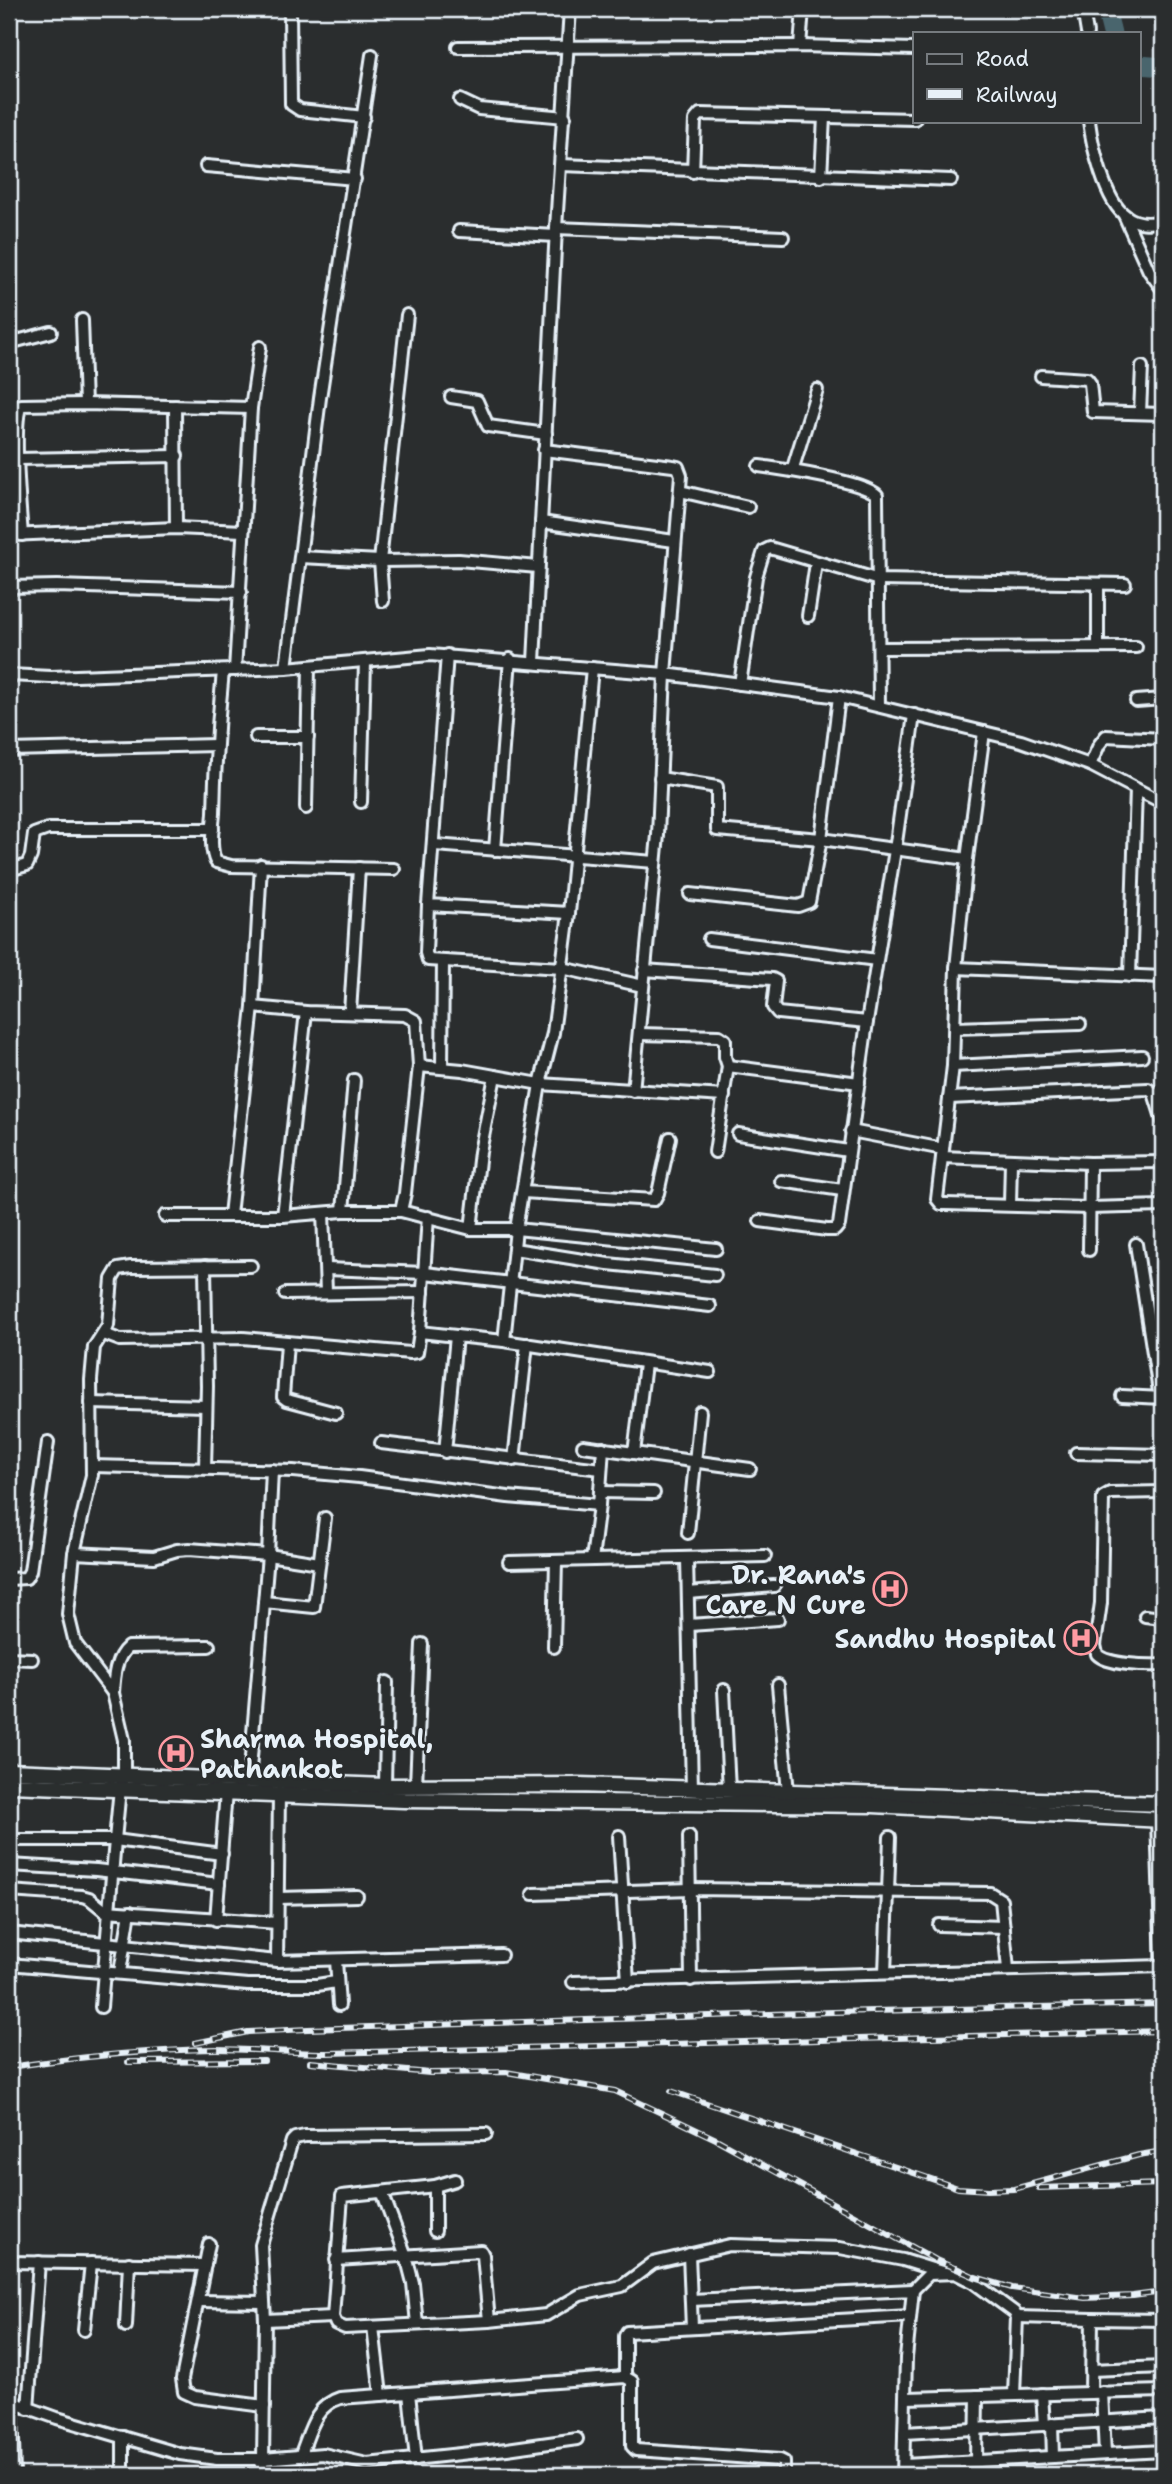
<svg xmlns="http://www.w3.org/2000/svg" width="1172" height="2484" viewBox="0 0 1172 2484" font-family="'Shantell Sans',sans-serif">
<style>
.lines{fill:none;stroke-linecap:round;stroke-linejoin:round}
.river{stroke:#49656d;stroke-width:19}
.minor-casing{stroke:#e8f1f8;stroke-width:16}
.major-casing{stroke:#e8f1f8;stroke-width:19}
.minor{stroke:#2a2d2e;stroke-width:10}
.major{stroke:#2a2d2e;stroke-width:14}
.rail-casing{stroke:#e8f1f8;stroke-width:6}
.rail{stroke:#2a2d2e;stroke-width:3.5;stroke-dasharray:10;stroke-linecap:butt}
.labels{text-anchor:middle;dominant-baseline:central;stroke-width:5;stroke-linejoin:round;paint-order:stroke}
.poi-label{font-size:26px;font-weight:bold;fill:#e8f1f8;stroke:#2a2d2e;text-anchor:end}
</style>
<rect width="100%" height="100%" fill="#2a2d2e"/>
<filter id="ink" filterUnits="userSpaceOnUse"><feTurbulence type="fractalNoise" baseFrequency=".0143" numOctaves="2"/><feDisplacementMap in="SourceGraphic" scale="14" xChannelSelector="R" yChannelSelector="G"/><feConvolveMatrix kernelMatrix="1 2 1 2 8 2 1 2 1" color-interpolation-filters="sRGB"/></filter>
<g filter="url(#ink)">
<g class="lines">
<!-- river -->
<g class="river">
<polyline points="1106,9 1112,33"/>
<polyline points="1139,65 1163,67"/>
</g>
<defs>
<g id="minor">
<polyline points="290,9 291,104 300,110 364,117"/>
<polyline points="1083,9 1087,33"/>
<polyline points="800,46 803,9"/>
<polyline points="458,47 800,46 915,49"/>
<polyline points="460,100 479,109 565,117"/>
<path d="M1089 121C1092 145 1105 202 1126 216 1136 224 1151 224 1163 221"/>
<polyline points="561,165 951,180"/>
<polyline points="206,166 355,179"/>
<polyline points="693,172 695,120 700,114 915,119"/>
<polyline points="821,177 824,117"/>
<polyline points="1124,215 1149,271 1163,290"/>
<polyline points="556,228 783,237"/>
<polyline points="459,231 556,236"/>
<polyline points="82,320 85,404"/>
<polyline points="9,343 51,332"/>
<polyline points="1041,376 1087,379 1090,383 1093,412 1163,414"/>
<polyline points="451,397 477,401 488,426 546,434"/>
<polyline points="175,406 176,528"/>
<polyline points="1140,413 1142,367"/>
<polyline points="544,450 673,466 678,467 681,475 665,674 658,835 633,1091"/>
<polyline points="18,459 177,456"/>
<path d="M759 466C781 469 863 481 877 495L879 706"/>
<polyline points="792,471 817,390"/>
<polyline points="680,491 748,507"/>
<polyline points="541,522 674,541"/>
<polyline points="9,535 176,528 243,531"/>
<path d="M22 535C20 509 12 424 21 405L85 404 251 408"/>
<polyline points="300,557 380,561 459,560 538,567"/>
<polyline points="1098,584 1098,646"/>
<polyline points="9,587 57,586 241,592"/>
<polyline points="383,601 380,561 407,315"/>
<polyline points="808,616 816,563"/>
<polyline points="880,648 1136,647"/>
<polyline points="447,655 428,905 569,913 592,668"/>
<polyline points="534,662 556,228 570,9"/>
<polyline points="286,668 320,398 372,55"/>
<polyline points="235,670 251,408 260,347"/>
<path d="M223 671C218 718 215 765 214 813 213 828 209 848 216 862L231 866 394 869"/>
<polyline points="9,675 51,677 286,668 430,655 665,674 839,697 1021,741 1090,765 1163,803"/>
<polyline points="740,684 756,577 764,551 770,548 879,580 1125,584"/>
<polyline points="1136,701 1163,699"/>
<polyline points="984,732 967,859 956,968 953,1066 937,1199 941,1204 946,1204 1089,1208 1163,1206"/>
<polyline points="256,737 308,737"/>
<polyline points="9,750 216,745"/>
<polyline points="1090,765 1099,745 1106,736 1163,739"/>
<polyline points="660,778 717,787 717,830 821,839 967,859"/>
<polyline points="361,802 365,662"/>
<polyline points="306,808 309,667"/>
<polyline points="435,845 655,862"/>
<polyline points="495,850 510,659"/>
<polyline points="9,870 27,865 31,856 34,834 48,829 213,829"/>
<polyline points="690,894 798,906 809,902 821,839 839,697"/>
<polyline points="428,905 426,953 428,960 562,968 643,986"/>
<polyline points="709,939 877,960"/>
<polyline points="956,968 1163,977"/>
<polyline points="644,970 772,979 776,981 773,1007 778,1013 867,1022"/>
<polyline points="1130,976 1136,789"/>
<polyline points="253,1007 306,1012 405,1015 416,1021 419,1066 405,1193 401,1211"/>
<polyline points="350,1013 359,868"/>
<polyline points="955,1028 1080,1024"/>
<polyline points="639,1034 719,1036 725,1040 725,1057 728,1066 859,1083"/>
<polyline points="419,1066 462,1070 540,1084 724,1096"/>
<polyline points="953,1066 1142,1056"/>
<polyline points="442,1068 443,961"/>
<polyline points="949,1098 1148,1089 1154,1093 1163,1121"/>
<polyline points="851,1131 943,1149"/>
<polyline points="738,1134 848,1151"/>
<polyline points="715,1152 728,1066"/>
<polyline points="942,1157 1090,1163 1163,1162"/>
<polyline points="781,1181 842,1190"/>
<polyline points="523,1192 654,1200 658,1193 670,1138"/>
<polyline points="1010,1204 1011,1161"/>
<polyline points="343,1211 354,1080"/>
<polyline points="323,1213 326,1292"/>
<polyline points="230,1215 253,1007 261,865"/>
<polyline points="165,1216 283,1216 343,1211 401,1211 471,1229 516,1229 716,1249"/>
<polyline points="283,1216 306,1012"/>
<polyline points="428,1217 420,1332 456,1336"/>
<polyline points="760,1221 827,1230 835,1230 839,1225 867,1022 895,850 914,715"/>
<polyline points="471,1229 480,1152 495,1076"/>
<polyline points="1136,1244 1160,1398"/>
<polyline points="514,1249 608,1264 715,1275"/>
<polyline points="1089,1250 1090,1163"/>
<polyline points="327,1269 425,1273 710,1306"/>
<polyline points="285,1294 423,1292"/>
<polyline points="104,1334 120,1340 243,1338 410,1353 417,1352 420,1332"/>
<polyline points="504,1341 516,1229 540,1084 553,1033 569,913"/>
<polyline points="287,1343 283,1397 287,1400 336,1413"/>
<polyline points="1122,1396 1163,1398"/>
<polyline points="91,1403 206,1406"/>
<polyline points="381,1443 601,1469"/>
<polyline points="583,1446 750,1469"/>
<polyline points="445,1452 456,1336 504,1341 710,1372"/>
<polyline points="634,1453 645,1364"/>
<polyline points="1076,1453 1163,1455"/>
<polyline points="514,1460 527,1344"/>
<polyline points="92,1466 293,1471 359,1477 508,1497 599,1505 603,1448"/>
<polyline points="205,1468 207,1386 205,1266"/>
<polyline points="600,1492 654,1493"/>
<path d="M1163 1492 1110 1493 1103 1497 1101 1603 1095 1645 1097 1654C1107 1665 1148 1666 1163 1665"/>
<polyline points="688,1533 700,1412"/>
<polyline points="74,1553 154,1557 177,1550 189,1549 268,1555 319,1563"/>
<polyline points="687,1558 692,1790"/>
<polyline points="592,1560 599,1505"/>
<polyline points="509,1562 765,1556"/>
<polyline points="9,1579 26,1578 30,1571 48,1442"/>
<polyline points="688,1593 774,1586"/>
<polyline points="264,1602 314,1607 325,1518"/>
<polyline points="1145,1616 1163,1618"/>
<polyline points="689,1625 778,1619"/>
<polyline points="554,1647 556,1561"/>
<polyline points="9,1658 32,1659"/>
<polyline points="778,1685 788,1792"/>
<polyline points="724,1690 729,1790"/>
<path d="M113 1693C114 1677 115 1658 128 1647L209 1646"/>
<polyline points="249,1781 268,1555 272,1470"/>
<polyline points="416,1785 422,1644"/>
<polyline points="385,1786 387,1682"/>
<polyline points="1157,1819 1162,1966"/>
<polyline points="619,1836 628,1982"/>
<polyline points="689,1836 691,1980"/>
<polyline points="9,1840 115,1840 222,1854"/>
<polyline points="9,1865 96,1870 219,1884"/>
<polyline points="9,1891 82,1896 89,1898 105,1911 277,1923"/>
<polyline points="533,1894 691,1889 990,1893 1001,1900 1008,1969"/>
<polyline points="278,1898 357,1896"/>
<polyline points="216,1920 226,1792"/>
<polyline points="939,1925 1004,1927"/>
<polyline points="9,1933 277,1961 501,1955"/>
<polyline points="336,1960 339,2005"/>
<polyline points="277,1961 279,1793"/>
<polyline points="9,1964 248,1985 317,1985 336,1982"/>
<polyline points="120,1972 130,1912"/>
<polyline points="885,1973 890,1837"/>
<polyline points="573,1982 1163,1966"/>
<polyline points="101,2007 115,1840 120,1788 124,1775 124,1740 113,1693 75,1643 68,1614 74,1553 92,1475 91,1380 94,1347 108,1325 112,1279 118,1269 131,1267 251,1266"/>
<polyline points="455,2180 435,2186 342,2196 333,2317 336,2324 345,2328 489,2321 546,2315 580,2295 622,2286 653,2263 730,2245 840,2248 903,2260 945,2273"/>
<polyline points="435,2186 435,2231"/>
<polyline points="382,2192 406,2256 413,2283 417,2324"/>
<polyline points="209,2244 182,2379 184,2392 195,2397 264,2406"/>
<polyline points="689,2254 692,2328"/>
<polyline points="336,2260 481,2251 483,2255 489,2321"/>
<polyline points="9,2262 205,2265"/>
<polyline points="913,2290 929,2274 955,2273 973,2282 1014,2312 1017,2317 1014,2395"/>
<polyline points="691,2300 913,2290 906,2358 903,2475"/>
<polyline points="199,2301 264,2302"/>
<polyline points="1017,2317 1092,2319 1091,2393"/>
<polyline points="1092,2319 1163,2320"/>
<polyline points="265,2320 333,2317"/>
<polyline points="126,2326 129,2263"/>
<polyline points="373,2327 381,2395"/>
<polyline points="84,2330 91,2263"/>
<polyline points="1091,2370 1163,2367"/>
<polyline points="625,2377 625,2336 627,2332 910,2316"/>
<polyline points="1102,2392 1105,2454"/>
<polyline points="409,2393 416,2459"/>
<polyline points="1042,2394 1044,2425"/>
<polyline points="906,2398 1163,2391"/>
<polyline points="9,2401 57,2418 180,2454 217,2459 263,2459 323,2454 367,2464 507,2449 577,2439"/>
<polyline points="12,2402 14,2475"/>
<polyline points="28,2409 39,2262"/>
<polyline points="1052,2424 1053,2457"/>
<polyline points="904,2433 1163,2418"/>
<polyline points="123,2437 123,2475"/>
<path d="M300 2456C310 2432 314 2406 340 2398L625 2377 632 2381V2446L636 2450 780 2460 784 2462V2475"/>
<polyline points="976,2461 977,2396"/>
<polyline points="904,2465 1163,2451"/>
<polyline points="259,2475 263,2459 265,2320 261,2245 292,2141 295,2138 305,2136 486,2134"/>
</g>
<g id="major">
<polyline points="9,1771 385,1786 579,1785 1163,1804"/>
<polyline points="9,1785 404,1800 873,1805 1163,1820"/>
</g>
</defs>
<!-- minor casing -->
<use href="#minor" class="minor-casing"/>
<!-- major casing -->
<use href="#major" class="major-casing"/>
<!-- minor -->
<use href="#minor" class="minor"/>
<!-- major -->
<use href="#major" class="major"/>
<defs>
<g id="rail">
<polyline points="195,2043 248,2032 308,2029 834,2012 1163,2004"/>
<polyline points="128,2062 264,2061"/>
<polyline points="310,2062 430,2073 506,2072 615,2091 716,2139 936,2260 975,2277 1012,2288 1085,2298 1133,2296 1163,2292"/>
<path d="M9 2067C78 2057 147 2050 216 2049 254 2049 291 2053 328 2053L1163 2031"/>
<polyline points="671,2091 958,2188 988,2190 1014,2189 1139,2155 1163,2151"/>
<polyline points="1039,2188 1163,2184"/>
</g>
</defs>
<!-- rail casing -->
<use href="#rail" class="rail-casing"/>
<!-- rail -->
<use href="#rail" class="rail"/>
</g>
</g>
<!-- icons -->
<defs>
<symbol id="hospital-ring" viewBox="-11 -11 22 22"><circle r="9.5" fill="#2a2d2e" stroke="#ff9aa2" stroke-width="1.5"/><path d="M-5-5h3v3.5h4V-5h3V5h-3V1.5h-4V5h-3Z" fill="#ff9aa2"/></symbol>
</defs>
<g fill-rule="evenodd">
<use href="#hospital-ring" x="871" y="1570" width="38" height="38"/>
<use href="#hospital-ring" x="1062" y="1619" width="38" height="38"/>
<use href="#hospital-ring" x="157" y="1734" width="38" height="38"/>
</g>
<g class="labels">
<!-- poi labels -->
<g class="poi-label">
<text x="866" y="1574">Dr. Rana's<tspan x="866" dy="30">Care N Cure</tspan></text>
<text x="1056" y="1638">Sandhu Hospital</text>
<text x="200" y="1738" text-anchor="start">Sharma Hospital,<tspan x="200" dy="30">Pathankot</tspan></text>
</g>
</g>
<!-- margin -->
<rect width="1172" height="2484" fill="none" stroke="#2a2d2e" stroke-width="35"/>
<rect x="18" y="18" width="1137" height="2449" fill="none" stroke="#e8f1f8" stroke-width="2.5" filter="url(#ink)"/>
<!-- legend -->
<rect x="913" y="32" width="228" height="91" fill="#2a2d2e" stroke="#767b7f" stroke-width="2"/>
<rect x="927" y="54" width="35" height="10" fill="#2a2d2e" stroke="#767b7f" stroke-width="2"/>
<text x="976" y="66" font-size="21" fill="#e8f1f8">Road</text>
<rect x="927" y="89" width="35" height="10" fill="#e8f1f8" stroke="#767b7f" stroke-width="2"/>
<text x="976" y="102" font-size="21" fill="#e8f1f8">Railway</text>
</svg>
